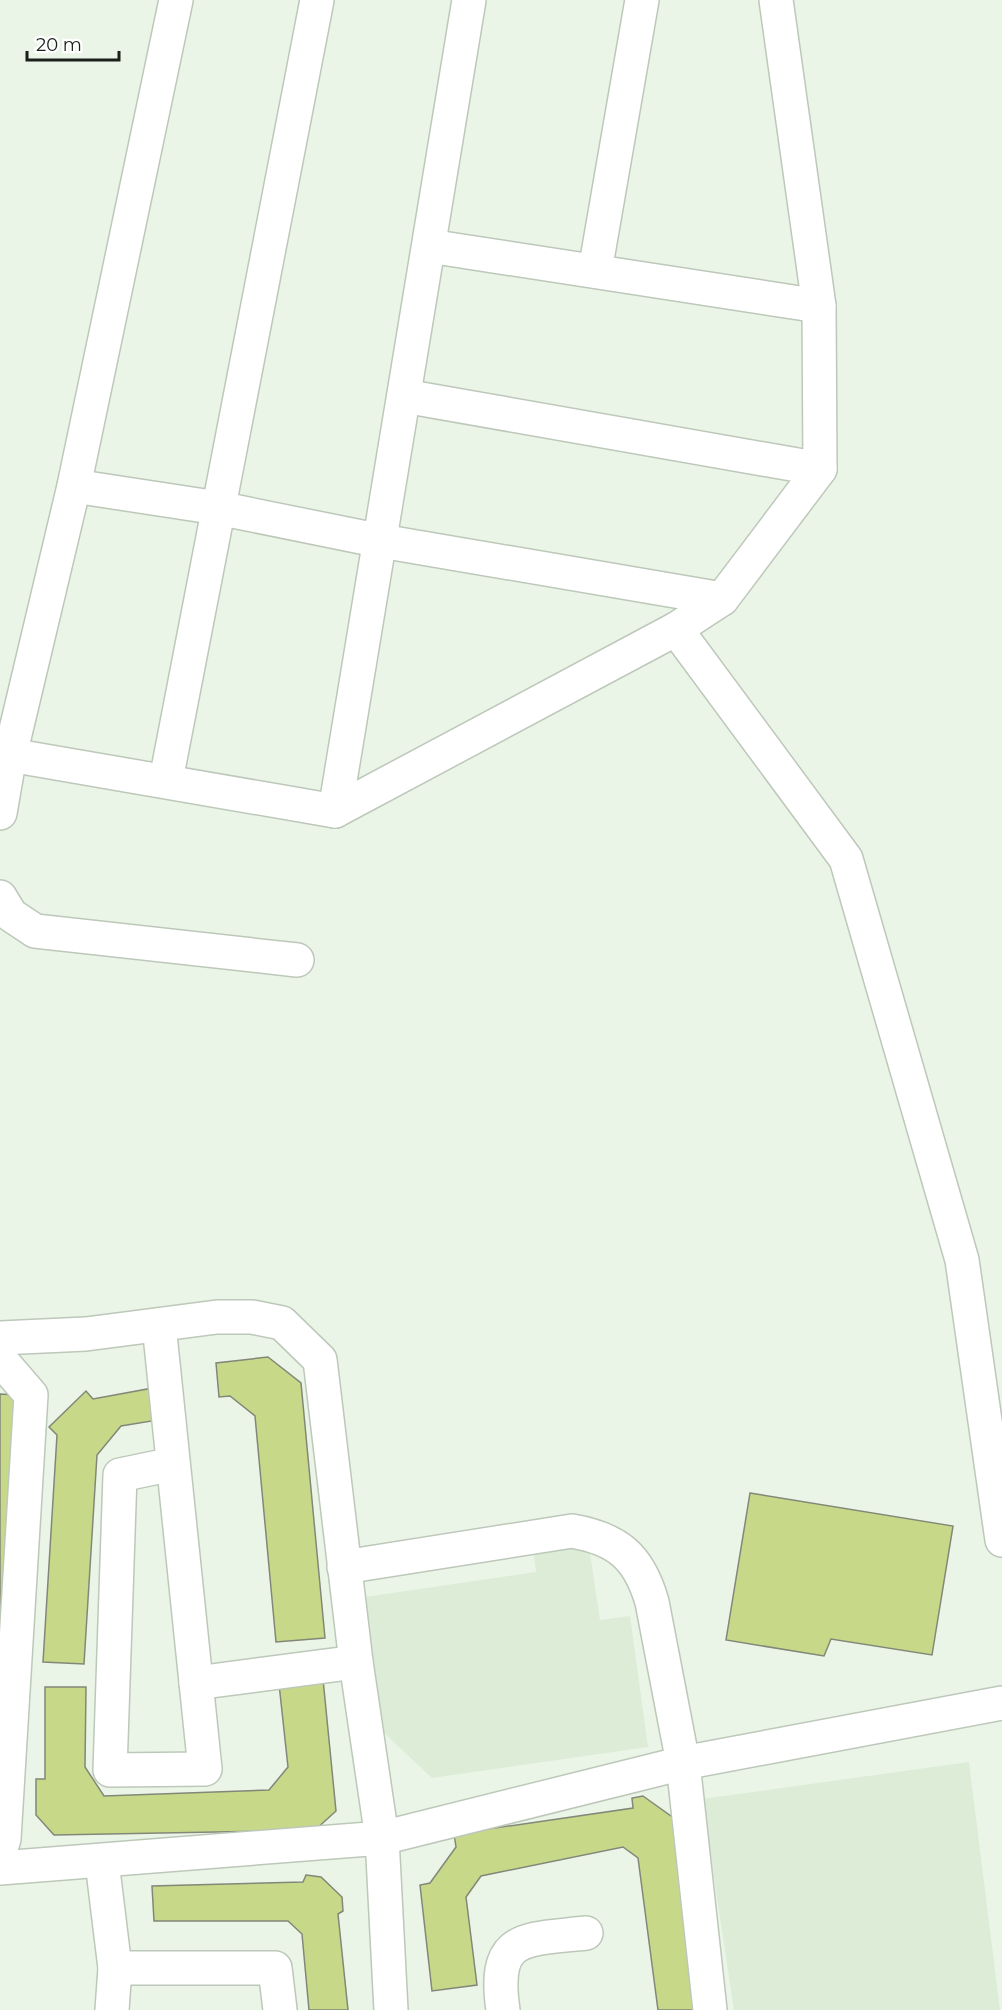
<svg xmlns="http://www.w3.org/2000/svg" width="1002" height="2010" viewBox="0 0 1002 2010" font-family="Montserrat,sans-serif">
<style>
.built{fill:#dcecd7}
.building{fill:#c7d989;stroke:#838778;stroke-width:1.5}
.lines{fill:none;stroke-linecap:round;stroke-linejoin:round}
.minor-casing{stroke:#bdc8ba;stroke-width:36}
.minor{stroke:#fff;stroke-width:33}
</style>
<rect width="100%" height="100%" fill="#eaf5e7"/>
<!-- built -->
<g class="built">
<polygon points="588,1540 600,1620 630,1616 648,1747 432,1778 384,1733 365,1597 536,1572 533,1548"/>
<polygon points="969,1762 1000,2010 734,2010 702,1799"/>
</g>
<!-- building -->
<g class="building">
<polygon points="268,1357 301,1383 325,1638 276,1642 255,1416 230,1396 219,1397 216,1363"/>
<polygon points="153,1388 158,1420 121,1426 97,1455 84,1664 43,1662 57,1435 49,1427 86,1391 93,1399"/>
<polygon points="0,1394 16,1395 0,1652"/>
<polygon points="750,1493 953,1526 932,1655 831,1639 824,1656 726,1640"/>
<polygon points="323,1679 336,1811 315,1830 54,1835 36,1815 36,1779 45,1779 45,1687 86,1687 85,1767 104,1796 269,1790 288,1767 279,1684"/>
<polygon points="643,1796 682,1824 704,2010 658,2010 638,1858 623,1847 481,1876 466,1897 477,1985 432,1991 420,1885 430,1883 456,1847 454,1834 633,1808 632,1798"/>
<polygon points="306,1875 321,1877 342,1897 343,1911 338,1914 348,2010 309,2010 302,1934 288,1921 154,1921 152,1886 303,1882"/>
</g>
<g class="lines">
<defs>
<g id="minor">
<polyline points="429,246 819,306"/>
<polyline points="595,271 642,0"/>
<polyline points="404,396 820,469"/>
<polyline points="74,486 218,508 381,541 722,599"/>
<polyline points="676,629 846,859 962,1260 1002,1540"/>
<polyline points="10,755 335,811 676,629 722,599 820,469 819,306 776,0"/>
<polyline points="166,780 317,0"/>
<polyline points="335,811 469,0"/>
<polyline points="0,813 10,755 74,486 176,0"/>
<polyline points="0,897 11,915 35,931 297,960"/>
<polyline points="159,1325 205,1769 110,1770 120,1475 173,1464"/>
<polyline points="0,1338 86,1334 217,1317 252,1317 282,1323 320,1360 356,1662 382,1838 391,2010"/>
<polyline points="0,1359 31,1395 4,1839 0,1851"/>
<path d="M344 1567 572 1531C618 1539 639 1557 652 1602L683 1763 710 2010"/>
<polyline points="196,1683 356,1662"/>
<polyline points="102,1862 115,1968 112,2010"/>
<polyline points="0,1868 382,1838 683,1763 1002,1703"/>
<polyline points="115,1968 275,1968 280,2010"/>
<path d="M503 2010C492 1934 524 1940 586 1933"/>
</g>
</defs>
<!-- minor casing -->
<use href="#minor" class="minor-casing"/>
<!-- minor -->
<use href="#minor" class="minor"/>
</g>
<!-- scale -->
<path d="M27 51v9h92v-9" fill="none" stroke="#1b1f1a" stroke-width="3"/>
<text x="36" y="51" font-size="18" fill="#1b1f1a" stroke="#ffffff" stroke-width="4.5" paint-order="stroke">20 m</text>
</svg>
